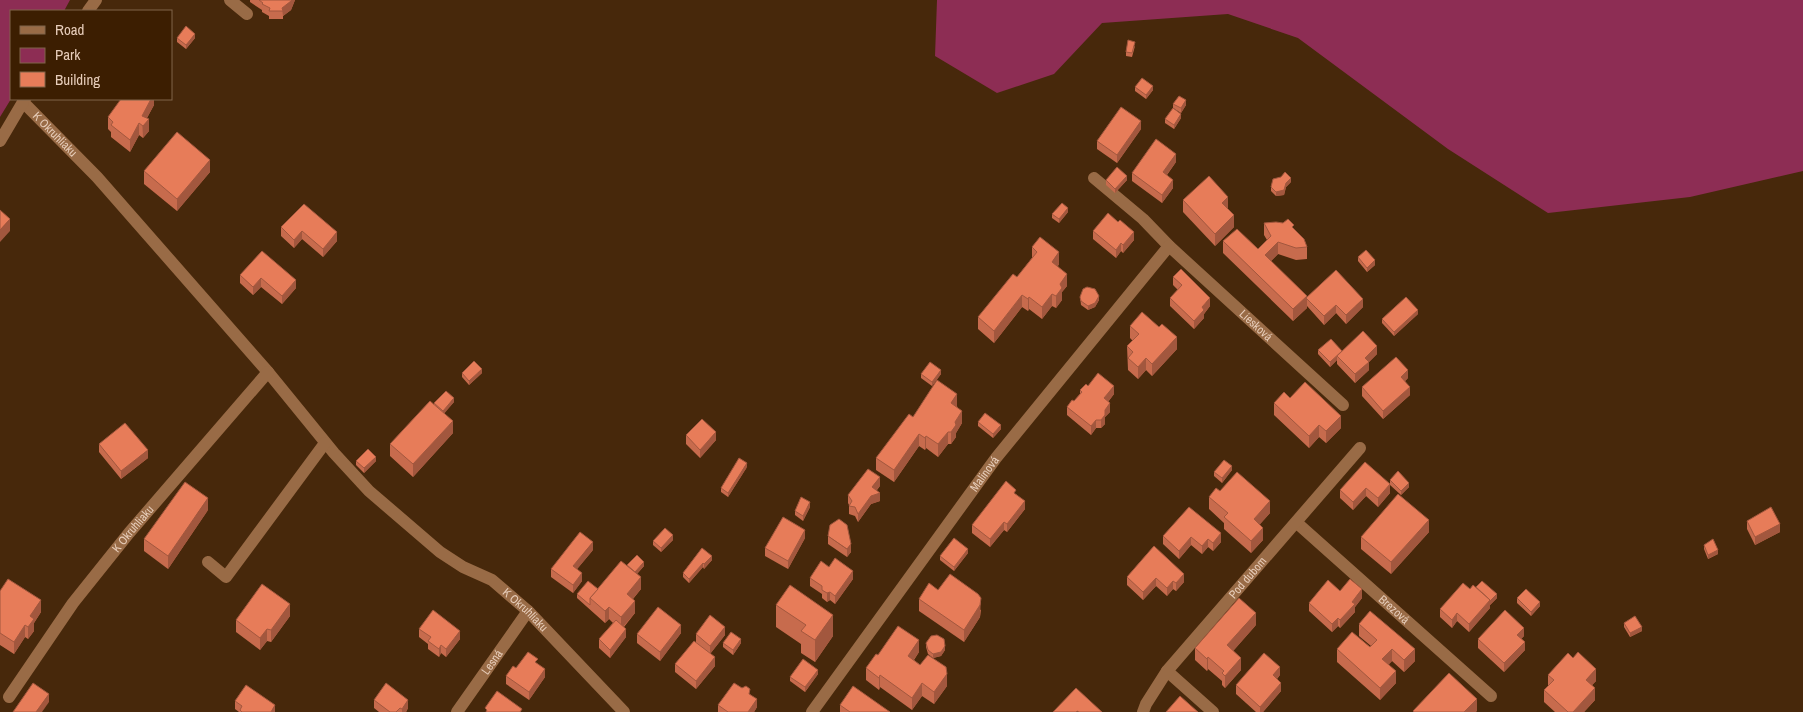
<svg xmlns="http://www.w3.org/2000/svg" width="1803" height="712" viewBox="0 0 1803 712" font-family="'Archivo Narrow',sans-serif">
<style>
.green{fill:#8d2d54}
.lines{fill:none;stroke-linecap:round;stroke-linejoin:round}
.minor{stroke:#996b46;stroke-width:12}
.wall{fill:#c76b4d}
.shaded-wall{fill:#a2573e}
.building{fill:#e77c59;stroke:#a2573e}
.labels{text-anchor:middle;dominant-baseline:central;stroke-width:5;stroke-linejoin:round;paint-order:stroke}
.street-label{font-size:12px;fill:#e7cdba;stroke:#3c1e01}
</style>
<rect width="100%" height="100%" fill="#47280b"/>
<!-- green -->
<g class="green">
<polygon points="0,0 70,0 64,11 11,11 11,99 0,117"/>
<polygon points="937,0 1803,0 1803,171 1690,197 1548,213 1448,149 1298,38 1228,14 1102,23 1054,74 997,93 935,56"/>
</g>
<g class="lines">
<!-- minor -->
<g class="minor">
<polyline points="230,0 247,14"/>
<polyline points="88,11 96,0"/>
<path id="s1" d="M25 99 23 102 97 177 268 372 334 453 369 491 440 552 463 567 492 580 528 611 624 712"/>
<polyline points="0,141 23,102"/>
<path id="s2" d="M1094 178 1143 219 1169 246 1343 405"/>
<path id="s3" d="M1297 523 1491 696"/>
<polyline points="208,562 226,577 325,443"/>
<polyline points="1167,671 1213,712"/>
<path id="s4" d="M9 697 73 603 129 533 268 372"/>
<path id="s5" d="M457 712 528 611"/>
<path id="s6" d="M812 712 996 458 1169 246"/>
<path id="s7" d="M1143 712 1146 704 1167 671 1360 448"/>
</g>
</g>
<!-- wall -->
<g class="wall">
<polygon points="250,0 295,0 291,10 283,16 283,19 269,19 269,16 262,12 262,10 250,2"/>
<polygon points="177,38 195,38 186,49 177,42"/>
<polygon points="1135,46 1132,57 1126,56 1126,52"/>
<polygon points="1135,87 1153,90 1146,99 1135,91"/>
<polygon points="154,99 154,105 147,118 149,131 143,138 139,135 130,152 111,137 111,132 108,129 108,117"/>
<polygon points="1173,104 1186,105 1181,113 1173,108"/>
<polygon points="1181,118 1174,129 1165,123 1165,119"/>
<polygon points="1141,129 1117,163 1097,149 1097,141"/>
<polygon points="1176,162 1167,175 1173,188 1162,203 1132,181 1132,173"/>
<polygon points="144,171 210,172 177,211 144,184"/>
<polygon points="1106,180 1127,180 1115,193 1106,185"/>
<polygon points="1291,182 1286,187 1284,195 1276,196 1271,191 1271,187"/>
<polygon points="1183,200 1228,209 1234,227 1215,246 1183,212"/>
<polygon points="304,204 337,241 323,257 302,239 294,248 281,236 281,227"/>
<polygon points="1068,212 1059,223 1052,218 1052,214"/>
<polygon points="1118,222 1134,240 1123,253 1121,251 1116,258 1093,239 1093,231"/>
<polygon points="1264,223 1294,229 1307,247 1307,259 1296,260 1278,254 1271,261 1307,297 1363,307 1346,324 1336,313 1324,325 1307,306 1307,308 1293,321 1223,253 1223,241 1258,249 1267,240 1264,235"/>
<polygon points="1032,247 1059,264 1058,266 1067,286 1062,292 1062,300 1056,308 1052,306 1042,319 1029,309 1028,311 1022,307 994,343 978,329 978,317 1017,277 1032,258"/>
<polygon points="262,251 296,288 282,304 261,287 253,295 240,283 240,275"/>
<polygon points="1358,257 1375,265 1367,272 1358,261"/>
<polygon points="1173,277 1210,306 1204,314 1204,318 1194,329 1170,306 1170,298 1178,290 1173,285"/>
<polygon points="1080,297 1099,300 1095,307 1088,310 1081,305"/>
<polygon points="1418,314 1394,336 1382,323 1382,319"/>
<polygon points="1130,326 1177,349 1152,376 1146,370 1138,379 1128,370 1127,346 1133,341 1130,338"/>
<polygon points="1318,350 1342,351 1377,354 1369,362 1369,370 1355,383 1337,364 1337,360 1330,367 1318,354"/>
<polygon points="462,373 482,373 469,385 462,377"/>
<polygon points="921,374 941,374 932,386 921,378"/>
<polygon points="1408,378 1405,381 1410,395 1383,419 1362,396 1362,387"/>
<polygon points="1088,386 1114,394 1108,402 1110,412 1105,417 1105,424 1101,428 1096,428 1091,435 1067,415 1067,407 1074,401 1080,394 1080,390"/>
<polygon points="1290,398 1341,428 1326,443 1319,437 1309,448 1274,415 1274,403"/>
<polygon points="454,402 444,413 453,433 413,477 390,456 390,444 434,405 434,403"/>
<polygon points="957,406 962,423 956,433 956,437 951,444 948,444 938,457 926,448 925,450 919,446 894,482 876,470 876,458 913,417"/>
<polygon points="978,422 1001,429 993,438 978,426"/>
<polygon points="686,435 716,440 700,458 686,444"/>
<polygon points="99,444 148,458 121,479 99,452"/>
<polygon points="356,461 376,461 364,473 356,465"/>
<polygon points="747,467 728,497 721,492 721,488"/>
<polygon points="1232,470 1222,483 1214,476 1214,472"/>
<polygon points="1390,480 1409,487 1401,495 1390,485 1390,493 1378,507 1366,496 1353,510 1340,498 1340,490 1390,484"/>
<polygon points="880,486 877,490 880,501 871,504 858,522 855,516 849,514 849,505 848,503 848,495"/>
<polygon points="1220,491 1270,513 1260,524 1263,540 1251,553 1224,529 1224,523 1209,509 1209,497"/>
<polygon points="1016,494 1025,509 1007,532 1004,530 990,547 972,533 972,525"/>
<polygon points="810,507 803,521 795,515 795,511"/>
<polygon points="208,510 168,569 144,551 144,539"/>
<polygon points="1747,521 1780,532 1755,545 1747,529"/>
<polygon points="1429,532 1391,574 1361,549 1361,537"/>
<polygon points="1221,533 1221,542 1213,551 1208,547 1202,554 1191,545 1179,559 1163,544 1163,536"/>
<polygon points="828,536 851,552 847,557 828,544"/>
<polygon points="805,538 788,569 765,556 765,548"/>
<polygon points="673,540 661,552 653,545 653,541"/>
<polygon points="1704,545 1718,554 1708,559 1704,549"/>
<polygon points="1154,546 1184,582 1176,591 1173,589 1167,596 1156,586 1143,600 1127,585 1127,577"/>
<polygon points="702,548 712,560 704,569 703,567 689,583 683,577 683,573"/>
<polygon points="593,550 577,569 582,581 573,593 551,577 551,569"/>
<polygon points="968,553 954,571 940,560 940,556"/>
<polygon points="627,565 644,566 637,574 641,589 633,599 635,613 624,627 626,637 610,658 599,648 599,639 613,623 609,619 605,623 577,598 577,594 598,589 627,566"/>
<polygon points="829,567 853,579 835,604 830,600 827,602 822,598 822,594 810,586 810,578"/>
<polygon points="1476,587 1497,598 1490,605 1490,608 1469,632 1457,621 1452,628 1440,617 1440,609 1470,589"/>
<polygon points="938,590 981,610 980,617 964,642 919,611 919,599"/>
<polygon points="0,591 41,612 34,623 34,631 28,639 25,637 14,654 0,645"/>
<polygon points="1340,591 1362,598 1355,607 1355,612 1340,628 1338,626 1332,632 1309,611 1309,603"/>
<polygon points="1517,598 1540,606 1531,616 1517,603"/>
<polygon points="776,605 833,636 815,662 801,653 801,644 776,627"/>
<polygon points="290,616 271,642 267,641 260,650 236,632 236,620"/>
<polygon points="1624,623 1642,631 1630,637 1624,627"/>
<polygon points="1359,624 1415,661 1404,672 1392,661 1389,664 1396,683 1380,700 1337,662 1337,649 1370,647 1371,646 1359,636"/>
<polygon points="1256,625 1233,651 1241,670 1225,688 1222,685 1222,681 1208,669 1207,671 1195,660 1195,648"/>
<polygon points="419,629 460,639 446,657 441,653 439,657 428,649 428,644 419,637"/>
<polygon points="681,633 660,661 637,643 637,634"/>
<polygon points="696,634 725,635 710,654 715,666 696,689 675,672 675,664 696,642"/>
<polygon points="1524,636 1521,639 1525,650 1504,672 1478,648 1478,639"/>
<polygon points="723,643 741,643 733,655 723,647"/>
<polygon points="926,643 945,650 941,656 933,658 928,654 926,647"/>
<polygon points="919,652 914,660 947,686 934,704 922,696 912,710 880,687 879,690 866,680 866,668 878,655"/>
<polygon points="538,664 545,677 529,700 506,684 506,676 516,668"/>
<polygon points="818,674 805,692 790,681 790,677"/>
<polygon points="1280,675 1277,679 1281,691 1263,712 1256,712 1236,694 1236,685"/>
<polygon points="1548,675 1596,681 1592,685 1595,700 1584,712 1555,712 1544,702 1544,690 1548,686"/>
<polygon points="750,694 757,707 754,712 718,712 718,705"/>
<polygon points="374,700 408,708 406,712 379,712 374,708"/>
<polygon points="235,701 275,712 239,712 235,709"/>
<polygon points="840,705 890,712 840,712"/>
</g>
<!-- shaded-wall -->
<g class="shaded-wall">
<polygon points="292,0 295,0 291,10 283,16 282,8"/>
<polygon points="195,34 195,38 186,49 186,45"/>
<polygon points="1153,86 1153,90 1146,99 1146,95"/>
<polygon points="151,99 154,99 154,105 143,125 149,119 149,131 143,138 142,116"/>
<polygon points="1186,100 1186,105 1181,113 1181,108"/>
<polygon points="1181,114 1181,118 1174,129 1174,125"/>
<polygon points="1141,121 1141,129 1117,163 1117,155"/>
<polygon points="139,123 139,135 130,152 130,140"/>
<polygon points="1176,154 1176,162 1163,180 1163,172"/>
<polygon points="210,160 210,172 177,211 177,199"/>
<polygon points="1127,176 1127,180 1115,193 1115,189"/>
<polygon points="1291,178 1291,182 1286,187 1284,195 1276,196 1276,192"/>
<polygon points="1173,180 1173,188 1162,203 1162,195"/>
<polygon points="1228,197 1228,209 1222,203"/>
<polygon points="1068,208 1068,212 1059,223 1059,219"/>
<polygon points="1234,215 1234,227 1215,246 1215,234"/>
<polygon points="10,219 10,231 0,242 0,230"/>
<polygon points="302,231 302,239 294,248 294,240"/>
<polygon points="337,232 337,241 323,257 323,249"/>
<polygon points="1134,232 1134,240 1123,253 1123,245"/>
<polygon points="1278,242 1278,254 1265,267 1265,255"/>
<polygon points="1121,243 1121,251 1116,258 1116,250"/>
<polygon points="1059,252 1059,264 1052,274 1052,262"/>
<polygon points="1375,260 1375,265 1367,272 1367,268"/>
<polygon points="1067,274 1067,286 1062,292 1062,300 1056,308 1056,296 1060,284"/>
<polygon points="261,278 261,287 253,295 253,287"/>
<polygon points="296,280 296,288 282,304 282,296"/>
<polygon points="1052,294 1052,306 1042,319 1042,307"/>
<polygon points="1022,295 1022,307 994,343 994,331"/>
<polygon points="1099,296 1099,300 1095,307 1088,310 1088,306"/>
<polygon points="1307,296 1307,308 1293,321 1293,309"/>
<polygon points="1029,297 1029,309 1028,311 1028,299"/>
<polygon points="1210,298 1210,306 1204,314 1204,318 1194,329 1194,321 1202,307"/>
<polygon points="1363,299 1363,307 1346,324 1346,315"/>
<polygon points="1336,305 1336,313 1324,325 1324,316"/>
<polygon points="1418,310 1418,314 1394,336 1394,332"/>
<polygon points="1177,337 1177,349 1152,376 1152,364"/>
<polygon points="1377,346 1377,354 1369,362 1369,370 1355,383 1355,374 1365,358"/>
<polygon points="1337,356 1337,360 1330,367 1330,362"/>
<polygon points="1146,358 1146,370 1138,379 1138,367"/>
<polygon points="482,369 482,373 469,385 469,381"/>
<polygon points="941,370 941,374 932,386 932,382"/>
<polygon points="1408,370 1408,378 1401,385 1401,377"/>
<polygon points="1114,386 1114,394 1104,407 1104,398"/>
<polygon points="1410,387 1410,395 1383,419 1383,411"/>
<polygon points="957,394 957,406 951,415 951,403"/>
<polygon points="454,398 454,402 443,415 443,411"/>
<polygon points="1110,403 1110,412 1105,417 1105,424 1101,428 1101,420 1105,410"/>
<polygon points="962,411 962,423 956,433 956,437 951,444 951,432 955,422"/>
<polygon points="1341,416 1341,428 1326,443 1326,431"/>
<polygon points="1096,420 1096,428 1091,435 1091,426"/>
<polygon points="453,421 453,433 413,477 413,464"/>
<polygon points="1001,425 1001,429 993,438 993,434"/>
<polygon points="1319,425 1319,437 1309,448 1309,436"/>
<polygon points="716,432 716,440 700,458 700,450"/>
<polygon points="948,432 948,444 938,457 938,444"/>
<polygon points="919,434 919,446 894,482 894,470"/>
<polygon points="926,436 926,448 925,450 925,438"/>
<polygon points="148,450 148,458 121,479 121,471"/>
<polygon points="376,457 376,461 364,473 364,468"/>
<polygon points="747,463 747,467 728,497 728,493"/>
<polygon points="1232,466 1232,470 1222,483 1222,478"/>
<polygon points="880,477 880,486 872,495 872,487"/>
<polygon points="1409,483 1409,487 1401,495 1401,491"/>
<polygon points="1390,484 1390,493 1378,507 1378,498"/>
<polygon points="1366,488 1366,496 1353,510 1353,502"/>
<polygon points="880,493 880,501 871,504 858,522 858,514 871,496"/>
<polygon points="208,498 208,510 168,569 168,556"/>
<polygon points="1025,501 1025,509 1007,532 1007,524"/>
<polygon points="1270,501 1270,513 1254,531 1254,519"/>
<polygon points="810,502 810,507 803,521 803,516"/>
<polygon points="1429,520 1429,532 1391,574 1391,562"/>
<polygon points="1004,522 1004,530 990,547 990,539"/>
<polygon points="1780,524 1780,532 1755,545 1755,537"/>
<polygon points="1263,528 1263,540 1251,553 1251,541"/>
<polygon points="805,530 805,538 788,569 788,561"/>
<polygon points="1221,533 1221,542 1213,551 1213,543"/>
<polygon points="673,535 673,540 661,552 661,548"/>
<polygon points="1191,537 1191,545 1179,559 1179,551"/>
<polygon points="1208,539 1208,547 1202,554 1202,546"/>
<polygon points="593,542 593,550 573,574 573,566"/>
<polygon points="851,544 851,552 847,557 847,549"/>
<polygon points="968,549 968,553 954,571 954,567"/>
<polygon points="1718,550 1718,554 1708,559 1708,555"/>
<polygon points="712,556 712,560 704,569 704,564"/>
<polygon points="644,562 644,566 635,576 635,572"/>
<polygon points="703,563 703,567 689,583 689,579"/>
<polygon points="853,571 853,579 835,604 835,596"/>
<polygon points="582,573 582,581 573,593 573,585"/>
<polygon points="1184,574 1184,582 1176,591 1176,583"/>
<polygon points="641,577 641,589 627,606 627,594"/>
<polygon points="1156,578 1156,586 1143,600 1143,592"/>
<polygon points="1173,581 1173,589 1167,596 1167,588"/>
<polygon points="1362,589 1362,598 1355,607 1355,612 1340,628 1340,620 1352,602"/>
<polygon points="830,592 830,600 827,602 827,593"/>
<polygon points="1497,594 1497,598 1490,605 1490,608 1469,632 1469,624 1490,600"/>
<polygon points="981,598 980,617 964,642 964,630"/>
<polygon points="41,600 41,612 34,623 34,631 28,639 28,627 30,616"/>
<polygon points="635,601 635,613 621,629 621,617"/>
<polygon points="1540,602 1540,606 1531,616 1531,612"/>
<polygon points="290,604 290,616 271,642 271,630"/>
<polygon points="609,607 609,619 605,623 605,611"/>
<polygon points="1256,613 1256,625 1227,658 1227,645"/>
<polygon points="1457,613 1457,621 1452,628 1452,620"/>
<polygon points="833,615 833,636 815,662 815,640"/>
<polygon points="1338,618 1338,626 1332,632 1332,624"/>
<polygon points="25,625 25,637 14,654 14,642"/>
<polygon points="681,625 681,633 660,661 660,652"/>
<polygon points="725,627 725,635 710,654 710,646"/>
<polygon points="1642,627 1642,631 1630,637 1630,633"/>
<polygon points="1524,628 1524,636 1517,643 1517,635"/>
<polygon points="267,629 267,641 260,650 260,638"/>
<polygon points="626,629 626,637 610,658 610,650"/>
<polygon points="460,631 460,639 446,657 446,649"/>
<polygon points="741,639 741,643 733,655 733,650"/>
<polygon points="919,640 919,652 908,668 908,656"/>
<polygon points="1525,642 1525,650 1504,672 1504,663"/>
<polygon points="441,645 441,653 439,657 439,649"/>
<polygon points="945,646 945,650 941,656 933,658 933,654"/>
<polygon points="1392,649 1392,661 1382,671 1382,659"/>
<polygon points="1415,649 1415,661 1404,672 1404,660"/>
<polygon points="715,657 715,666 696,689 696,681"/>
<polygon points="1208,657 1208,669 1207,671 1207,659"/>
<polygon points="1241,658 1241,670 1225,688 1225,676"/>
<polygon points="1280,667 1280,675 1273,683 1273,675"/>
<polygon points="545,669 545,677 529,700 529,692"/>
<polygon points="1596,669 1596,681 1586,692 1586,680"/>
<polygon points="818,670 818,674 805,692 805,687"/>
<polygon points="1396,671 1396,683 1380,700 1380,688"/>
<polygon points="947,674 947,686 934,704 934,692"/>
<polygon points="880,675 880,687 879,690 879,678"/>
<polygon points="922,683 922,696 912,710 912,698"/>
<polygon points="1281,683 1281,691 1263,712 1260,712 1260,707"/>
<polygon points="1595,688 1595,700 1584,712 1573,712"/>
<polygon points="49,694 49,702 42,712 36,712"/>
<polygon points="757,699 757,707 754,712 748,712"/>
<polygon points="1477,699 1477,711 1476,712 1464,712"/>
<polygon points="408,700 408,708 406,712 402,712 402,709"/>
<polygon points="275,705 275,712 271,712"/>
</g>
<!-- building -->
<g class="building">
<polygon points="259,0 292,0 291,1 282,8 283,11 269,11 270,8 262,4 263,3"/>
<polygon points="186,26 195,34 186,45 177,38"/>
<polygon points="1128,40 1135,42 1132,53 1126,52"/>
<polygon points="1142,78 1153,86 1146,95 1135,87"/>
<polygon points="1179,96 1186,100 1181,108 1173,104"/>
<polygon points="121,99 151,99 142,116 149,119 143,126 139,123 130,140 111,125 113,122 108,117"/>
<polygon points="1121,107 1141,121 1117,155 1097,141"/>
<polygon points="1173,108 1181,114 1174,125 1165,119"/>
<polygon points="177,132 210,160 177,199 144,171"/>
<polygon points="1156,139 1176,154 1163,172 1173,180 1162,195 1132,173"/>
<polygon points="1117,167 1127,176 1115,189 1106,180"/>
<polygon points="1285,172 1291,178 1286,183 1284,190 1276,192 1271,187 1273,179 1281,177"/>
<polygon points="1209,176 1228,197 1222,203 1234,215 1215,234 1183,200"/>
<polygon points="1062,203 1068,208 1059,219 1052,214"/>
<polygon points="304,204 337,232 323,249 302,231 294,240 281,227"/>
<polygon points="0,210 10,219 0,230"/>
<polygon points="1108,213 1118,222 1120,220 1134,232 1123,245 1121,243 1116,250 1093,231"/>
<polygon points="1288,219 1294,225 1292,227 1304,239 1307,247 1296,248 1278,242 1265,255 1307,296 1293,309 1223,241 1237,229 1258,249 1271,236 1264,223 1276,222 1283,223"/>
<polygon points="1040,237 1059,252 1052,262 1067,274 1060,284 1062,288 1056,296 1052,294 1042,307 1029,297 1028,299 1022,295 994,331 978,317 1013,274 1017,277 1037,252 1032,247"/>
<polygon points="1366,250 1375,260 1367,268 1358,257"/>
<polygon points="262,251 296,280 282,296 261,278 253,287 240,275"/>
<polygon points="1181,269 1210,298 1202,307 1204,310 1194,321 1170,298 1182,285 1173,277"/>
<polygon points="1336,270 1363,299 1346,315 1336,305 1324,316 1306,298"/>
<polygon points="1087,287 1095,289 1099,296 1095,303 1088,306 1081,301 1080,297 1083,289"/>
<polygon points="1406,297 1418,310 1394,332 1382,319"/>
<polygon points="1142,312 1159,327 1162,324 1177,337 1152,364 1146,358 1138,367 1128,358 1133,352 1127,346 1139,334 1130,326"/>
<polygon points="1363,331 1377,346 1365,358 1369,362 1355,374 1337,356"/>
<polygon points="1331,339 1342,351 1330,362 1318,350"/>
<polygon points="1396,357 1408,370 1401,377 1410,387 1383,411 1362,387"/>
<polygon points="474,361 482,369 469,381 462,373"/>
<polygon points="930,362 941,370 932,382 921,374"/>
<polygon points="1098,373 1114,386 1104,398 1110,403 1105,410 1105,415 1101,420 1096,420 1091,426 1067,407 1072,400 1074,401 1082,392 1080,390 1086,384 1088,386"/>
<polygon points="937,380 957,394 951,403 962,411 955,422 956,425 951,432 948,432 938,444 926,436 925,438 919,434 894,470 876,458 909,414 913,417"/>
<polygon points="1305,382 1341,416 1326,431 1319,425 1309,436 1274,403 1284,392 1290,398"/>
<polygon points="446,391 454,398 443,411 434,403"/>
<polygon points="430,401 453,421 413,464 390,444"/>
<polygon points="985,413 1001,425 993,434 978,422"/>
<polygon points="702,419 716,432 700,450 686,435"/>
<polygon points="125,423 148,450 121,471 99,444"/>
<polygon points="368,449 376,457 364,468 356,461"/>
<polygon points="739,458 747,463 728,493 721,488"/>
<polygon points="1224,460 1232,466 1222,478 1214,472"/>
<polygon points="1365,462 1390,484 1378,498 1366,488 1353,502 1340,490"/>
<polygon points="868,469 880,477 872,487 880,493 871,496 858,514 855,507 849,506 852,501 848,495"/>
<polygon points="1398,471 1409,483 1401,491 1390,480"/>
<polygon points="1237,472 1270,501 1254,519 1263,528 1251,541 1224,517 1228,513 1209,497 1216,488 1220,491"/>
<polygon points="1006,481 1016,490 1014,493 1025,501 1007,524 1004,522 990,539 972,525"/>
<polygon points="185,482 208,498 168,556 144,539"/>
<polygon points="1398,494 1429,520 1391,562 1361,537"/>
<polygon points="801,497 810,502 803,516 795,511"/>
<polygon points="1189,507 1221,533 1213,543 1208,539 1202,546 1191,537 1179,551 1163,536"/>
<polygon points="1771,507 1780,524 1755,537 1747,521"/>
<polygon points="783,517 805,530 788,561 765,548"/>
<polygon points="839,519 847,525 851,544 847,549 828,536 830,525"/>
<polygon points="665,528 673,535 661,548 653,541"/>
<polygon points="580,532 593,542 573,566 582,573 573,585 551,569"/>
<polygon points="954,538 968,549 954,567 940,556"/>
<polygon points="1713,539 1718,550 1708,555 1704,545"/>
<polygon points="1154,546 1184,574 1176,583 1173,581 1167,588 1156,578 1143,592 1127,577"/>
<polygon points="702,548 712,556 704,564 703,563 689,579 683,573"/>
<polygon points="637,555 644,562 635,572 627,565"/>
<polygon points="835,558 853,571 835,596 830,592 827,593 822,590 822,586 810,578 821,561 829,567"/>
<polygon points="621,561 641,577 627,594 635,601 621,617 609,607 605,611 590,598"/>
<polygon points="950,574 978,594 981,598 980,605 964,630 919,599 929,583 938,590"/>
<polygon points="8,579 41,600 30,616 34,619 28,627 25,625 14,642 0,633 0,591"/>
<polygon points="1350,579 1362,589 1352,602 1355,604 1340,620 1338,618 1332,624 1309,603 1328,580 1340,591"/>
<polygon points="588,581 598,589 590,598 590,605 577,594"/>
<polygon points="1482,581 1497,594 1490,601 1490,600 1476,587"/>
<polygon points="1463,583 1470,589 1473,585 1490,600 1469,624 1457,613 1452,620 1440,609"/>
<polygon points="262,584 290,604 271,630 267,629 260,638 236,620"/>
<polygon points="790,585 833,615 815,640 801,631 806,625 776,605"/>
<polygon points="1526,589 1540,602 1531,612 1517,598"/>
<polygon points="1239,598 1256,613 1227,645 1241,658 1225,676 1222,673 1224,671 1208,657 1207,659 1195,648"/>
<polygon points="658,607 681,625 660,652 637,634"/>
<polygon points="433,610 460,631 446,649 441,645 439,649 428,641 431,637 419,629"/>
<polygon points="1505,610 1524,628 1517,635 1525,642 1504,663 1478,639"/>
<polygon points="1370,611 1415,649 1404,660 1392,649 1382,659 1396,671 1380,688 1337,649 1352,632 1370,647 1377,640 1359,624"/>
<polygon points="710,615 725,627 710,646 696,634"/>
<polygon points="1635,616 1642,627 1630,633 1624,623"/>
<polygon points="616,620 626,629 610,650 599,639"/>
<polygon points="898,626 919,640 908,656 920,665 928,655 946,667 947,674 934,692 922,683 912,698 880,675 879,678 866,668 876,654 878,655"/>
<polygon points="731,632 741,639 733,650 723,643"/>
<polygon points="937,635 944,639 945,646 941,652 933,654 928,650 926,643 931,636"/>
<polygon points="694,641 715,657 696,681 675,664"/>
<polygon points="528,652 538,659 535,662 545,669 529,692 506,676 513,666 516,668"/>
<polygon points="1578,652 1596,669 1586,680 1595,688 1573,712 1568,712 1544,690 1554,680 1548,675 1568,653 1573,658"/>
<polygon points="1264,653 1280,667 1273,675 1281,683 1260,707 1236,685"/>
<polygon points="803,659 818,670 805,687 790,677"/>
<polygon points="1449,673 1477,699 1464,712 1414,712 1413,711"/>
<polygon points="33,683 49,694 36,712 13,712"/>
<polygon points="386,683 408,700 402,709 400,708 396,712 390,712 374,700"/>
<polygon points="734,683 742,688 746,686 750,689 749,694 757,699 748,712 728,712 718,705"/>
<polygon points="246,685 275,705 271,712 242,712 240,710 242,706 235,701"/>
<polygon points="853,686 890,712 850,712 840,705"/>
<polygon points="1076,688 1102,712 1079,712 1077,711 1076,712 1053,712"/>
<polygon points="497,691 522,709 520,712 486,712 487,710 485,708"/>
<polygon points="1180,696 1198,712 1166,712"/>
</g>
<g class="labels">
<!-- street labels -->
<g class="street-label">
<text stroke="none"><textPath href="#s1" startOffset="49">K Okruhliaku</textPath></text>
<text stroke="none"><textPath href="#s2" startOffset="219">Liesková</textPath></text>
<text stroke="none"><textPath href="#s6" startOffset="294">Malinová</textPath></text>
<text stroke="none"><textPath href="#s4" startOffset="209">K Okruhliaku</textPath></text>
<text stroke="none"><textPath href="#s7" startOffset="171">Pod dubom</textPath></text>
<text stroke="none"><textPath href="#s3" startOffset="130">Brezová</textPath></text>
<text stroke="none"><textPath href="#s1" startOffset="722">K Okruhliaku</textPath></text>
<text stroke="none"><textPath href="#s5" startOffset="61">Lesná</textPath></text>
</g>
</g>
<!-- legend -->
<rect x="10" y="10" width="162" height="90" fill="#3c1e01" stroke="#80644b"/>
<rect x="20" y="26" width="25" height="8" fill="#996b46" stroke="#80644b"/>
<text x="55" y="35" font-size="15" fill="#e7cdba">Road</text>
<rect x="20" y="48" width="25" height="15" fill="#8d2d54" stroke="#80644b"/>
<text x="55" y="60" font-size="15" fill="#e7cdba">Park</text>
<rect x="20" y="72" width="25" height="15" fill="#e77c59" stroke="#80644b"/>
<text x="55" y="85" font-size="15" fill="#e7cdba">Building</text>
</svg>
